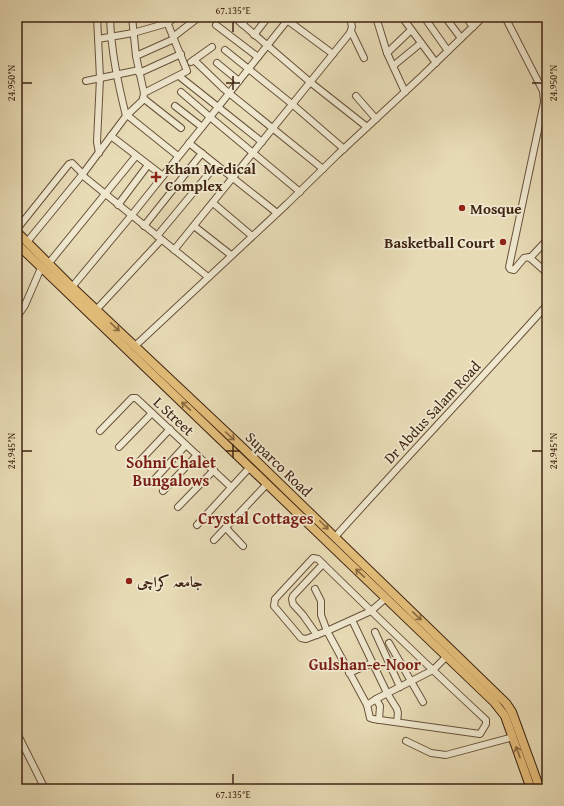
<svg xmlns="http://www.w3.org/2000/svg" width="564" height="806" viewBox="0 0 564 806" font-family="'Gentium Book Plus',Amiri,serif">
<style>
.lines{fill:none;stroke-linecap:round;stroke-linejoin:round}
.minor-casing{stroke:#69523c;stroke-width:8}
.major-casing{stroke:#3f2413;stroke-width:10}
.minor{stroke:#efe8cf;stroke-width:6}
.major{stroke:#e4be7a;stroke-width:8}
.oneway{stroke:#896941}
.ticks{fill:none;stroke:#3f2413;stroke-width:1.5}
.poi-dot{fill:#8f2418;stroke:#efe8cf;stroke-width:1.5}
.labels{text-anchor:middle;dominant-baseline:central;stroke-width:3.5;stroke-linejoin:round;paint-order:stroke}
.poi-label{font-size:15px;font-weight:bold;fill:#3f2413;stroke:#efe8cf;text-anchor:start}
.street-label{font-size:15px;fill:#3f2413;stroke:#efe8cf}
.neighbourhood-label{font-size:16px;font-weight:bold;fill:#7a1f14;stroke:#efe8cf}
.neatline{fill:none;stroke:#3f2413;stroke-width:1.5}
.ticks-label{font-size:10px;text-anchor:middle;fill:#3f2413}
</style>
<rect width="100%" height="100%" fill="#e7dbb5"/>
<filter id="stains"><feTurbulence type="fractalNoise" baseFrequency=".005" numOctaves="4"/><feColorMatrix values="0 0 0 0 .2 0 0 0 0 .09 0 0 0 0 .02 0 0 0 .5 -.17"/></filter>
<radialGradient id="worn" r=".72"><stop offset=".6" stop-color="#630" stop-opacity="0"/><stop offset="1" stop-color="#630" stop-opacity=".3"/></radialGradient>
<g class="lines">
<defs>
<g id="minor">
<polyline points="97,17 100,78 97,142 99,153"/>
<path d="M110 17C111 51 118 83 126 116"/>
<polyline points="234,17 310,82 367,127"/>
<polyline points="376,17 387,53 405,92"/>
<polyline points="402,17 436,63"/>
<polyline points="424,17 448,51"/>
<polyline points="445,17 461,38"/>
<polyline points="466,17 473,27"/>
<polyline points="505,17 543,91 544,102 509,267 510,269 514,270 524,258 529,257 547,273"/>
<polyline points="287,20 333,54"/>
<polyline points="242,24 248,17"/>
<polyline points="216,25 258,57"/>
<polyline points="351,31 364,58"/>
<polyline points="254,35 268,17"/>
<polyline points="173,37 199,17"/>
<polyline points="98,39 133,33 168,23 175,17"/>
<polyline points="225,50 292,104 344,149"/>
<polyline points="387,53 411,30"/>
<polyline points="136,56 174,39"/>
<polyline points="194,60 224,89 323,169"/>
<polyline points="191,62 212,47"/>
<polyline points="217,63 239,81"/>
<polyline points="393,66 421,43"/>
<polyline points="139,73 181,54"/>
<polyline points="179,76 262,142"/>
<polyline points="86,81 139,70"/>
<polyline points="181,92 210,117 300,192"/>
<polyline points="144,93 187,71 165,17"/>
<polyline points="356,96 376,119"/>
<polyline points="143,98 181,128"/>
<polyline points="175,106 202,127"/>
<polyline points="127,115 178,156"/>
<polyline points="111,136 163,176"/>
<polyline points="189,143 277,213"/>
<polyline points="82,175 208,277"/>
<polyline points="213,203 252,236"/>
<polyline points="118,205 148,165"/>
<polyline points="144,226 202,153"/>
<polyline points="194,226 231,255"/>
<polyline points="17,229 69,164 72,163 83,174"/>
<polyline points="157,236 216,165"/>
<polyline points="27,242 82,175 126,116 143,100 144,93 136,56 132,17"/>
<polyline points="174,250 350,33 352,27 350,17"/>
<polyline points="530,258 547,240"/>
<polyline points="49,263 136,156"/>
<polyline points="72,287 131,216 290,17"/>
<polyline points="96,310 161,240"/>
<polyline points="17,317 25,305 41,268"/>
<polyline points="135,346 287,204 337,155 422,76 483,17"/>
<polyline points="100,431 132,398 136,398 231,487"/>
<polyline points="119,447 152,413"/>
<polyline points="137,464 170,429"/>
<polyline points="153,481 186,445"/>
<polyline points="163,491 197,455"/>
<polyline points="178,507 214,470"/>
<polyline points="197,525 250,467"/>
<polyline points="226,528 243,546"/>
<path d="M335 537C405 459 477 383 547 305"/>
<polyline points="214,540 267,484"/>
<polyline points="315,589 321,601 321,615 327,631 367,705"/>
<path d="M386 598 371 611 327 631 306 639 301 638 274 606 275 599 313 558 318 559C373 613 429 667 486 720V724L480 734 373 719 370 718 367 705 376 699 433 670 447 656"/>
<polyline points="352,620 387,693 397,709 398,713 397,722"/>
<polyline points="375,632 400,687"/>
<polyline points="317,635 303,615 293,604 292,599 293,596 323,564"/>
<polyline points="389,643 423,702"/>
<polyline points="349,673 372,663"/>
<polyline points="376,699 380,706 379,720"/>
<polyline points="17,733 45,789"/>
<polyline points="406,741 431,753 446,755 513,737"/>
<polyline points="328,789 328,788"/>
</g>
<g id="major">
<polyline points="17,232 72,287 244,449 506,703 512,712 540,789"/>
<polyline points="17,244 494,702 505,716 531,789"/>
</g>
</defs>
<!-- minor casing -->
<use href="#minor" class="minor-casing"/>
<!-- major casing -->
<use href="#major" class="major-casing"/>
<!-- minor -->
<use href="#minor" class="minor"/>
<!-- major -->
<use href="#major" class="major"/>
</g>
<!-- one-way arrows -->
<defs><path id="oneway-shaft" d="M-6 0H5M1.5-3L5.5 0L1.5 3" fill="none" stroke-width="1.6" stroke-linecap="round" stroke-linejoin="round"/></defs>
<g class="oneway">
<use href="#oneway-shaft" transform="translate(115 327) rotate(43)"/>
<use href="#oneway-shaft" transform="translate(186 406) rotate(-137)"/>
<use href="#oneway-shaft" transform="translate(230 436) rotate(42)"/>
<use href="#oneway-shaft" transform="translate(324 525) rotate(45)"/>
<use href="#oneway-shaft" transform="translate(360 573) rotate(-137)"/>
<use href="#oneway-shaft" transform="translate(417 616) rotate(44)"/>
<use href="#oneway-shaft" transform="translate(518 752) rotate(-110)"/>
</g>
<!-- ticks -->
<path class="ticks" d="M233 22V32M233 76V90M22 83H32M226 83H240M532 83H542M233 444V458M22 451H32M226 451H240M532 451H542M233 774V784"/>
<!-- markers -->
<g class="poi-dot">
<path d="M154 171h4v4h4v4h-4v4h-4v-4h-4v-4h4z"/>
<circle cx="462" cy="208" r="4"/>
<circle cx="503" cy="242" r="4"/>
<circle cx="129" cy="581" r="4"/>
</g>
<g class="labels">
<!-- poi labels -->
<g class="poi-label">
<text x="165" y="168">Khan Medical<tspan x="165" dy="17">Complex</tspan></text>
<text x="470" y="208">Mosque</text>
<text x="495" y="242" text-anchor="end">Basketball Court</text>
<text x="137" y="581">جامعہ کراچی</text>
</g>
<!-- street labels -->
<g class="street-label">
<text transform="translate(432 412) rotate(-47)">Dr Abdus Salam Road</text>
<text transform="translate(174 416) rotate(43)">L Street</text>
<text transform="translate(279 464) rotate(44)">Suparco Road</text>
</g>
<!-- neighbourhood labels -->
<g class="neighbourhood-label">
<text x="171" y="462">Sohni Chalet<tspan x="171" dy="18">Bungalows</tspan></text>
<text x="256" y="518">Crystal Cottages</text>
<text x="365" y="664">Gulshan-e-Noor</text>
</g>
</g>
<!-- margin -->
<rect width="564" height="806" fill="none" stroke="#e7dbb5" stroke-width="44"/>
<rect x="22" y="22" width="520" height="762" class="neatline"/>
<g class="ticks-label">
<text x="233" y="14">67.135°E</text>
<text transform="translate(11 83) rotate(-90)" y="4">24.950°N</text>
<text transform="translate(553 83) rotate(-90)" y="4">24.950°N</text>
<text transform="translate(11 451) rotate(-90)" y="4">24.945°N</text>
<text transform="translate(553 451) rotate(-90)" y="4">24.945°N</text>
<text x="233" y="798">67.135°E</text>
</g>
<rect width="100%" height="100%" filter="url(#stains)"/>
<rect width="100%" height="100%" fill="url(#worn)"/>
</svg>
